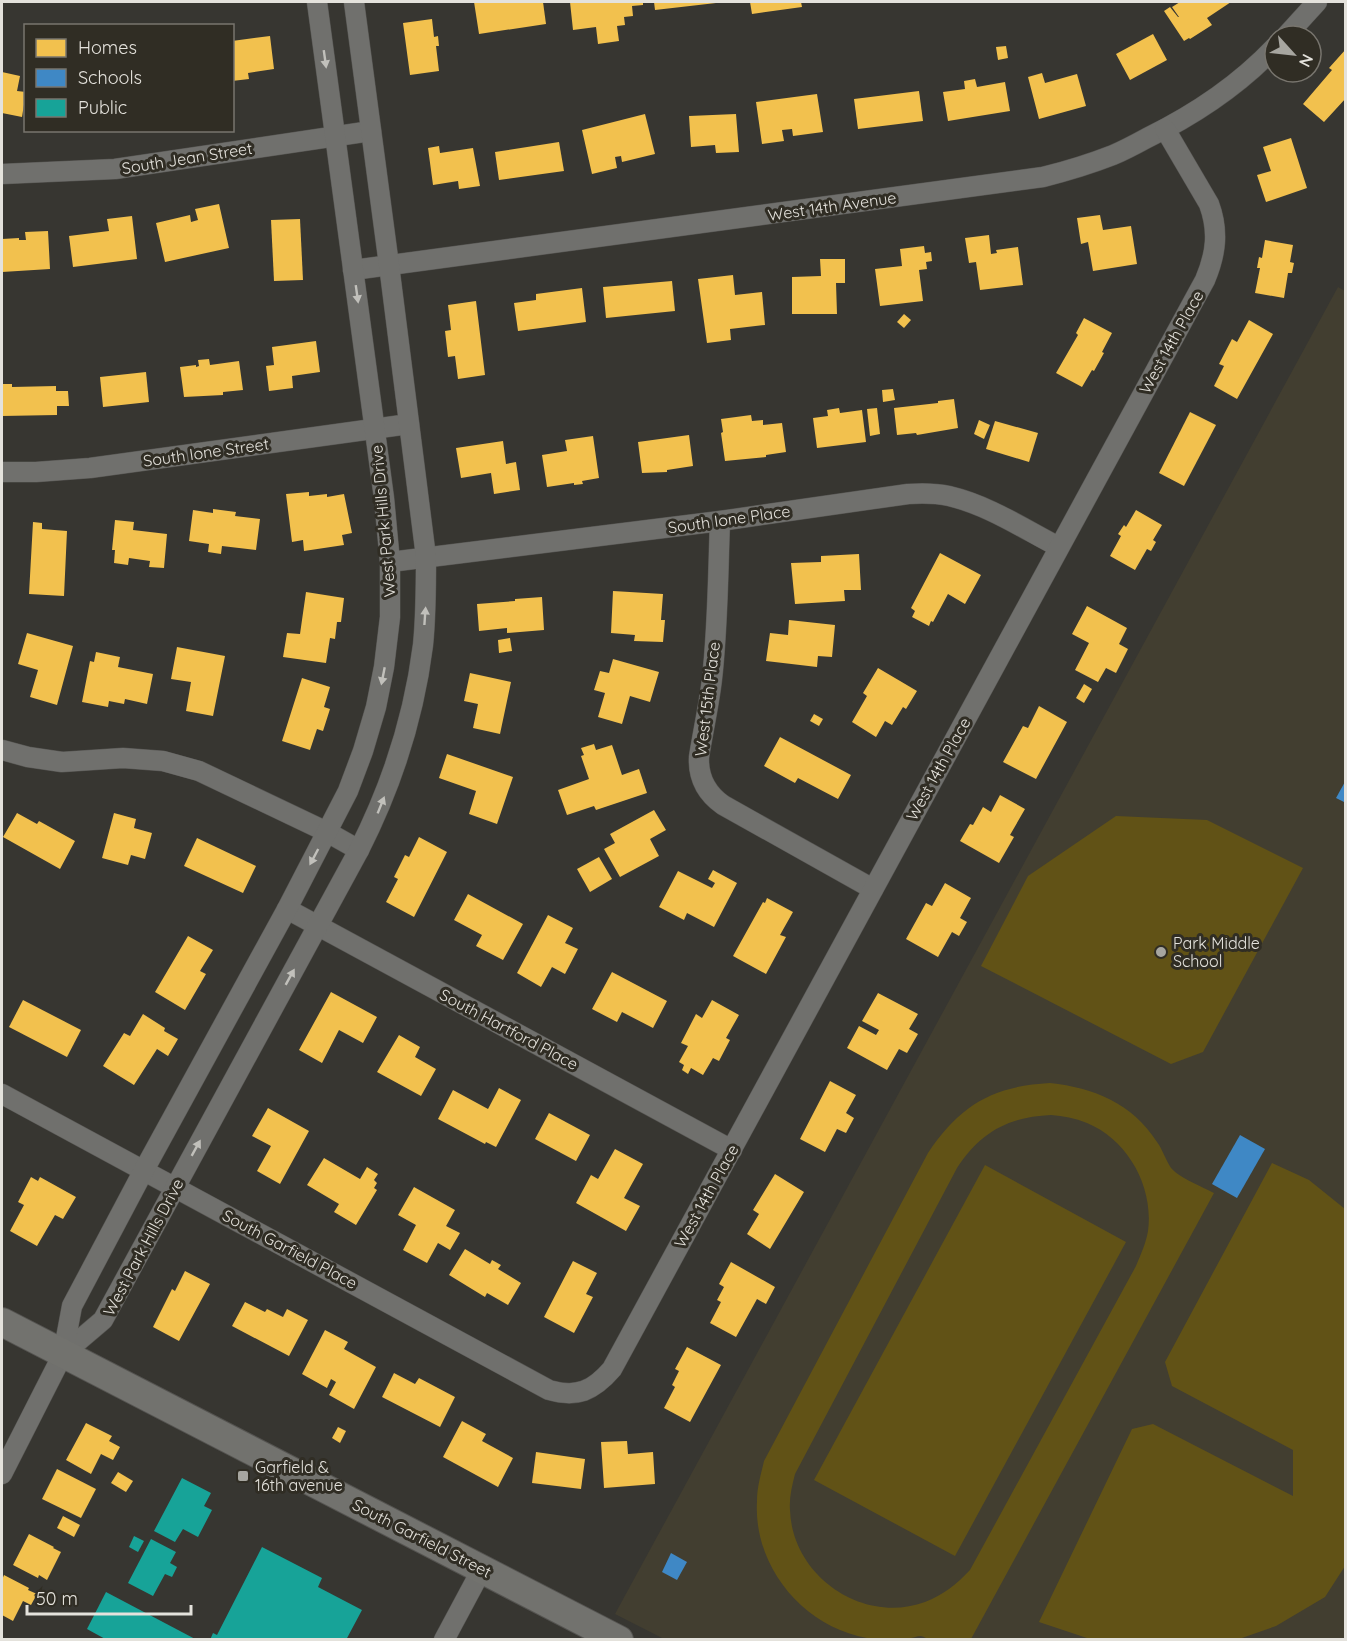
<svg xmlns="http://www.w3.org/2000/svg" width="1347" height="1641" viewBox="0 0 1347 1641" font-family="Quicksand,sans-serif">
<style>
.built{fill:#423e30}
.green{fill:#615216;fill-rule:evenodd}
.homes{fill:#f2c14e}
.schools{fill:#3f88c5}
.public{fill:#17a398}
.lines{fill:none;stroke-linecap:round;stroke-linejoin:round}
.street-casing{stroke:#555451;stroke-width:21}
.secondary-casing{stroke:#555451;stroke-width:30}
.street{stroke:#70706d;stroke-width:20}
.secondary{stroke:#72726e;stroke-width:28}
.oneway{fill:#c1c0bb}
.poi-dot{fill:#a7a6a0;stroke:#302d24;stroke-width:2}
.labels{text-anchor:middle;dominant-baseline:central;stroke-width:6;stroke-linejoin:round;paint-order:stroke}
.street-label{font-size:16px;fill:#e4e2dc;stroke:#302d24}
.poi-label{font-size:16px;fill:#e4e2dc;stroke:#302d24;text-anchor:start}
</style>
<rect width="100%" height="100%" fill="#373631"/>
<!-- built -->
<polygon class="built" points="1338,287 1345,291 1345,1639 666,1640 615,1614"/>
<!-- green -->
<g class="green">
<polygon points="1116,816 1207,820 1303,868 1203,1052 1171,1064 981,966 1028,876"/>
<path d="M1050 1083C1094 1088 1132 1103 1157 1142 1162 1148 1168 1166 1173 1170 1179 1177 1204 1188 1214 1193L971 1639C958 1640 942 1641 929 1640 929 1639 922 1636 921 1636 917 1636 912 1638 908 1639 895 1641 880 1640 867 1638 803 1627 753 1566 757 1501 757 1487 761 1474 764 1461L928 1153C960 1105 993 1086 1050 1083ZM1051 1115C1063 1116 1075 1118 1087 1123 1128 1140 1154 1187 1148 1231 1146 1243 1141 1254 1136 1266L970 1570C957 1584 943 1595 925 1602 863 1625 792 1576 790 1510 789 1498 792 1486 795 1474L957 1168C981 1132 1008 1117 1051 1115Z"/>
<polygon points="1272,1163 1309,1180 1345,1209 1345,1566 1325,1597 1276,1626 1239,1639 1090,1639 1039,1622 1132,1429 1153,1424 1293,1496 1293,1450 1172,1386 1165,1362"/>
<polygon points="985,1165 1126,1242 955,1556 814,1480"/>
</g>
<!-- homes -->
<g class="homes">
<polygon points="474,2 543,2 546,24 479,34"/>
<polygon points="570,2 643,2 643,5 632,6 633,16 624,17 625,25 617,26 619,41 598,44 596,27 573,30"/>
<polygon points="654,2 716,2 716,3 655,10"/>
<polygon points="750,2 801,2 802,7 752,14"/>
<polygon points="1180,2 1231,2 1207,18 1212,25 1190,39 1189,38 1184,41 1164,11 1170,7 1178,17 1179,17 1172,7"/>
<polygon points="432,19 434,37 438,36 439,46 436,46 439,71 410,75 403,23"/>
<polygon points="1153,34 1167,60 1130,80 1116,54"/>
<polygon points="270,36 274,69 248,73 249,79 232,81 232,41"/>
<polygon points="1006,46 1008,58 998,60 996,47"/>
<polygon points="1346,49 1346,98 1324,122 1303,104 1332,70 1329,68"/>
<polygon points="2,72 20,76 17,91 26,92 22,117 2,113"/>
<polygon points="1042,73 1045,83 1077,74 1086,106 1039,119 1028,77"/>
<polygon points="975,79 977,87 1005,82 1010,111 948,121 943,92 965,89 964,81"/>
<polygon points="919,91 923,121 858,129 854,99"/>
<polygon points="817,94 823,132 793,136 792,129 782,130 784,141 762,144 756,102"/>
<polygon points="645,114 655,154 622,162 621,156 615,157 617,168 592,174 582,130"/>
<polygon points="736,114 739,152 716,153 715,145 691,147 689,116"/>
<polygon points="1291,138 1307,188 1266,202 1257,175 1271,171 1263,147"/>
<polygon points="559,142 564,171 499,180 495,152"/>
<polygon points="439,146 440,153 473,148 480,186 459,189 458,181 433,185 428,148"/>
<polygon points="219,204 229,248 165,262 156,223 190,215 191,222 198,220 195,209"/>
<polygon points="1100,215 1103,230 1131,226 1137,264 1093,271 1088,242 1081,244 1077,218"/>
<polygon points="132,216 137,259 73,267 69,236 109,231 107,219"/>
<polygon points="300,219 303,280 274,281 271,220"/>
<polygon points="48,231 50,269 2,272 2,239 19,238 19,240 26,240 25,232"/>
<polygon points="989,235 991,254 997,253 996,250 1018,247 1023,285 980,290 976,262 969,263 965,238"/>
<polygon points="1265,240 1293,245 1290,262 1294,263 1292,273 1288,273 1284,298 1255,293 1260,268 1257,268 1259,257 1262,258"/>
<polygon points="924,246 925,253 931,252 932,261 926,262 927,269 919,270 923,301 880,306 875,269 902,266 900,249"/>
<polygon points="820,259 845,259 845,283 836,283 837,314 792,314 792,277 821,276"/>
<polygon points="733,275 735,295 762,292 765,325 730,329 731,340 707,343 698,279"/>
<polygon points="672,281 675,311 606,318 603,287"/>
<polygon points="582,288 586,322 518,331 514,303 536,300 536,294"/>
<polygon points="476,301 485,375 458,379 455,356 448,357 445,331 451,330 448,305"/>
<polygon points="904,314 911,320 904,328 897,322"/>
<polygon points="1084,318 1112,333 1102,352 1104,353 1094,371 1092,370 1082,387 1056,373 1078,335 1076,333"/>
<polygon points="1249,320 1273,334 1237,399 1214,386 1224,366 1219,364 1232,339 1237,342"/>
<polygon points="316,341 320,372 292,376 293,388 269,391 266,366 274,365 272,347"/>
<polygon points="209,359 210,365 239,361 243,390 223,392 223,395 184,397 180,367 196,365 196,367 199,366 198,360"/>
<polygon points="146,372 149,402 103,407 100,377"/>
<polygon points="2,384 12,384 12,387 56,386 56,391 68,391 69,406 57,406 57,415 2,416"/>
<polygon points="893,389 895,400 883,402 882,390"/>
<polygon points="954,399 958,428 917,435 916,433 897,435 894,408 938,403 938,401"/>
<polygon points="839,408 840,413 862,410 866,442 817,448 813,418 828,416 827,410"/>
<polygon points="877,408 880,434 870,436 867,409"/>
<polygon points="1190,412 1216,425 1184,486 1159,473"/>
<polygon points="751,415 752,421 763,420 763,425 782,423 786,452 766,455 766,457 725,461 721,433 723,432 721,419"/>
<polygon points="979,420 990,425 984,439 974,434"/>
<polygon points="995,421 1038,433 1029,462 986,449"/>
<polygon points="689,435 693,466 667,470 667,472 642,473 638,442"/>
<polygon points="593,436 599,478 582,481 583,484 574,485 574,483 547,487 542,455 567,451 565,440"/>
<polygon points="503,441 506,464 516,462 520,490 494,494 491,473 461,478 456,448"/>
<polygon points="309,492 309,496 327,494 327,497 344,494 352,533 342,535 344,545 304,551 303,540 292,542 286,494"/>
<polygon points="213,509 236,512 235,516 260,519 256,550 222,546 221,554 208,552 209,544 189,541 193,510 213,513"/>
<polygon points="1136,510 1162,525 1153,540 1156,542 1151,551 1147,549 1135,570 1110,556 1121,536 1118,534 1124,525 1126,527"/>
<polygon points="115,520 134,522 133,530 167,534 164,568 149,567 150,561 129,558 128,565 114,563 115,550 112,550"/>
<polygon points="33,522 42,523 42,529 67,531 64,596 29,594"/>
<polygon points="940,553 981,575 965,604 948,594 933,622 931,621 929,626 912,617 915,611 911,608"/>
<polygon points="859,554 861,590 844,590 845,601 795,604 791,563 821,562 821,556"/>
<polygon points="613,591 663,594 661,620 665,620 663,642 634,641 635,635 611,633"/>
<polygon points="306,592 344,598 341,622 337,622 335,639 330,638 326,663 283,657 287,633 300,634"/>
<polygon points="542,597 544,630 507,633 507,628 479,631 477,604 515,601 515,599"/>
<polygon points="1087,606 1127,628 1119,644 1128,649 1116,673 1106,668 1098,682 1075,670 1089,643 1072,634"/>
<polygon points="789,620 835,625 832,657 818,656 817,667 766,661 770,633 788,635"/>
<polygon points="27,633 73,646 57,705 30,697 38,670 18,664"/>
<polygon points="510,638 512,651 499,653 498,640"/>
<polygon points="177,647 225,656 213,716 186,711 191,682 171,679"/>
<polygon points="96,652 120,657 118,667 153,674 147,704 125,699 124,704 109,701 108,707 82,702 90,661 94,662"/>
<polygon points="613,659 659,672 650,702 630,696 622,724 598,717 605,693 594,690 600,671 609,673"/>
<polygon points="878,668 917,691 906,709 903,707 892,725 885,721 876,737 852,722 867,696 863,693"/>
<polygon points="470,673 511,682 500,734 473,728 478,704 464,701"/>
<polygon points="302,678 330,687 324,707 330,709 323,731 317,729 310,750 282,741"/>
<polygon points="1084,684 1092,689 1084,703 1076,698"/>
<polygon points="1039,706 1067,722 1036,779 1003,762 1023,726 1028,728"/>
<polygon points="814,714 823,719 819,726 810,721"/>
<polygon points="780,737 851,775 838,799 798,778 795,783 764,766"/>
<polygon points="594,744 596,750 612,745 622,775 639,769 647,793 596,810 594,806 567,815 558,790 589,779 581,756 584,755 581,748"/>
<polygon points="447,754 513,777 497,824 469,814 476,791 439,778"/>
<polygon points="1000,795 1025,809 1010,835 1014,837 999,863 960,841 970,824 973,825 983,807 991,812"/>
<polygon points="654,810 666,830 650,839 659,856 620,877 604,849 615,843 610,834"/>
<polygon points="17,813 37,824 39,821 75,841 60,869 3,837"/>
<polygon points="114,813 136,819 134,828 152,833 145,859 131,855 128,865 102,858"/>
<polygon points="419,837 447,852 414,917 386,902 398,879 394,877 405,855 409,857"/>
<polygon points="197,838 256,866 243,893 184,866"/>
<polygon points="599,857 612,879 590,892 577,869"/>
<polygon points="713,870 737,883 714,927 687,913 684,920 659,907 678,871 712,888 715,883 708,879"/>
<polygon points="945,883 971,898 960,918 967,922 959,936 952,932 938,957 906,939 926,903 932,906"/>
<polygon points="468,894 523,924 503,960 476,946 482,935 454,920"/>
<polygon points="767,898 793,912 780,935 786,937 766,974 733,956 763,902 765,903"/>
<polygon points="548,915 573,928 565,943 578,949 565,974 552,967 541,987 517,973"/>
<polygon points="188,936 213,950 200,971 206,974 185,1010 155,992"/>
<polygon points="612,972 667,1001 653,1028 622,1012 617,1022 592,1009"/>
<polygon points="331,992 377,1017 363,1043 339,1030 322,1063 299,1050"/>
<polygon points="878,993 918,1014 909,1029 918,1034 907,1053 899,1049 887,1070 847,1048 859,1026 876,1035 879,1030 862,1021"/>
<polygon points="23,1000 81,1030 67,1057 9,1027"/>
<polygon points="712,1000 739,1015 726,1038 730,1040 719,1061 713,1058 703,1075 691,1068 688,1074 682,1070 684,1065 679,1062 688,1046 681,1043 696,1014 702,1018"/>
<polygon points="143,1014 165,1028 164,1031 178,1039 168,1056 157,1049 134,1085 103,1066 124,1033 130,1036"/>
<polygon points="399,1035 420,1047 415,1057 436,1069 421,1096 377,1072"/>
<polygon points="830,1081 856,1095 846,1113 854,1118 846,1133 837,1129 825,1152 800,1139"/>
<polygon points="499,1088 521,1100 496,1147 486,1142 485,1144 438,1119 453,1090 488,1109"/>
<polygon points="268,1108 309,1131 280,1184 257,1171 271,1146 252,1136"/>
<polygon points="549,1113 590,1135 576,1161 535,1139"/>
<polygon points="615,1149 643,1164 624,1198 640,1206 626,1231 576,1203 591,1175 598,1179"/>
<polygon points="324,1158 360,1179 367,1167 378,1174 374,1180 377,1183 374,1188 377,1190 356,1225 334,1212 339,1204 307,1185"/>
<polygon points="775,1174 804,1192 770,1249 747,1234 759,1214 753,1210"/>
<polygon points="31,1177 38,1181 40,1177 76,1197 63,1219 55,1215 37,1246 10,1231 24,1205 18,1202"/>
<polygon points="414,1187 455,1210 446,1226 460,1233 450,1250 438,1243 427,1263 403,1250 416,1225 398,1215"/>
<polygon points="465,1249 490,1264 492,1260 501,1265 498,1269 521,1283 508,1305 487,1293 485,1297 449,1275"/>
<polygon points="573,1261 597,1273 586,1294 593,1297 574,1333 544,1317"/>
<polygon points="731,1262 775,1287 766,1304 757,1299 736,1337 710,1323 721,1302 717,1300 724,1287 719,1284"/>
<polygon points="185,1271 210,1284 179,1341 153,1327 172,1289 175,1291"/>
<polygon points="245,1302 265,1312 267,1309 283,1317 287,1309 308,1320 289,1356 232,1326"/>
<polygon points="325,1330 348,1342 344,1349 376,1367 354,1409 329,1395 336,1382 331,1379 327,1388 302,1374"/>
<polygon points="687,1347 721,1365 690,1422 664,1408 675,1387 672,1385 679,1371 675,1369"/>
<polygon points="394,1373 415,1384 419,1378 455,1397 440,1427 382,1397"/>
<polygon points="462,1421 486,1434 482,1441 513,1458 498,1487 443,1457"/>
<polygon points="86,1423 112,1436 109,1441 120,1447 113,1460 101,1454 91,1474 66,1460"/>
<polygon points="338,1427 346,1431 340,1443 332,1438"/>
<polygon points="627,1441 628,1454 653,1452 655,1484 604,1488 601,1442"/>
<polygon points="536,1452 585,1459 581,1489 532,1483"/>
<polygon points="57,1469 96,1489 81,1518 42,1499"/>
<polygon points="118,1472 133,1481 126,1492 111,1483"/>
<polygon points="63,1516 80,1525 74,1537 57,1528"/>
<polygon points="29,1534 54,1547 53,1548 61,1552 47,1580 39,1575 38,1578 13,1565"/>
<polygon points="4,1575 29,1588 28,1590 37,1594 31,1605 23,1601 13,1621 2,1615 2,1580"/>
</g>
<!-- schools -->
<g class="schools">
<polygon points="1346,780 1346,803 1336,798"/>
<polygon points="1240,1135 1265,1149 1237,1198 1212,1184"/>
<polygon points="671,1553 687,1562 677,1580 662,1572"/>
</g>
<!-- public -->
<g class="public">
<polygon points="182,1478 211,1493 204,1506 212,1510 198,1537 183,1529 175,1542 154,1531"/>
<polygon points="134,1536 144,1541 138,1552 129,1547"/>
<polygon points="151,1539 176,1552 170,1563 177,1567 172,1577 165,1574 153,1596 128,1583"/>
<polygon points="262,1547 322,1578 318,1587 362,1610 346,1640 210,1640 213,1633 217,1635"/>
<polygon points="106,1592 197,1640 107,1640 87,1629"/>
</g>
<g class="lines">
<defs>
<g id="street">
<polyline points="1286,36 1317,2"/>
<polyline points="2,174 115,169 371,131"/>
<path d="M353 270 1043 177C1067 171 1090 164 1113 155 1125 150 1136 144 1147 138 1194 115 1238 86 1275 47"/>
<polyline points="2,472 36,472 90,468 409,424"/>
<path d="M720 521C718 573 718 626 712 679 709 705 703 731 699 757 698 777 706 793 723 805L873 889"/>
<path d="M390 562 720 521 908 494C922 493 935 493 949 496 988 505 1024 529 1059 547"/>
<polyline points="2,750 28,757 62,762 123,758 163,761 199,771 327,832 359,850"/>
<polyline points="287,909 732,1150"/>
<path d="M2 1094 549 1390C577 1398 593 1391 612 1369L1205 280C1216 254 1219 231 1209 204L1165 129"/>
<path d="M63 1354 103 1320 359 850C392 785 414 717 423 645 426 616 426 586 426 557L389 265 354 2"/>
<polyline points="2,1474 63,1354 72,1306 144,1170 287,909 348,791 363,751 376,707 384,667 390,617 390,562 384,498 317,2"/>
<polyline points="444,1640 482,1569"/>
</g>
<polyline id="secondary" points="2,1322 619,1640"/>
</defs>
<!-- street casing -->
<use href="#street" class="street-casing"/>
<!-- secondary casing -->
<use href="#secondary" class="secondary-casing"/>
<!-- street -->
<use href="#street" class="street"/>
<!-- secondary -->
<use href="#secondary" class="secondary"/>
</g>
<!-- one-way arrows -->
<defs><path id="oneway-solid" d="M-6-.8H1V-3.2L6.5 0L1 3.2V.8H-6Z" transform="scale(1.5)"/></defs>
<g class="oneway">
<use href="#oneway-solid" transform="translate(325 59) rotate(82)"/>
<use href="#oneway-solid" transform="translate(357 294) rotate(82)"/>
<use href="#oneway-solid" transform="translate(425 616) rotate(-86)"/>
<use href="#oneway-solid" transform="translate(383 676) rotate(101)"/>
<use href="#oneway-solid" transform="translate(381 805) rotate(-68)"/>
<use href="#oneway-solid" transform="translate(314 857) rotate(118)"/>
<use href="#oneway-solid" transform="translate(290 977) rotate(-61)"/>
<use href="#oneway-solid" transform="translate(196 1148) rotate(-61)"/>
</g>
<!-- markers -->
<g class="poi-dot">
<circle cx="1161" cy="952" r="6"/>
<rect x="237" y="1470" width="12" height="12" rx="3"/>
</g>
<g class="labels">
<!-- street labels -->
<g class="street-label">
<text transform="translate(187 158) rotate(-9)">South Jean Street</text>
<text transform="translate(832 206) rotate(-8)">West 14th Avenue</text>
<text transform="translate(1171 342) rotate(-61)">West 14th Place</text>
<text transform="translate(206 452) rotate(-8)">South Ione Street</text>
<text transform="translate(729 519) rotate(-8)">South Ione Place</text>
<text transform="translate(383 521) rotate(-95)">West Park Hills Drive</text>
<text transform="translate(707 699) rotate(-83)">West 15th Place</text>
<text transform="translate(938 769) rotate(-61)">West 14th Place</text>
<text transform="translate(509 1029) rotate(28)">South Hartford Place</text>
<text transform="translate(706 1196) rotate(-61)">West 14th Place</text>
<text transform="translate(143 1247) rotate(-62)">West Park Hills Drive</text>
<text transform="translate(290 1249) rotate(28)">South Garfield Place</text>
<text transform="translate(422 1538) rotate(27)">South Garfield Street</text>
</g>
<!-- poi labels -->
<g class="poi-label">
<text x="1173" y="943">Park Middle<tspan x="1173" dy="18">School</tspan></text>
<text x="255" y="1467">Garfield &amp;<tspan x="255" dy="18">16th avenue</tspan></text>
</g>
</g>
<!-- border -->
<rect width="1347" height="1641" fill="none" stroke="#e4e2dc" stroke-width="6"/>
<!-- legend -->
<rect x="24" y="24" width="210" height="108" fill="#302d24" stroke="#78756e" stroke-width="1.5"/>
<rect x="36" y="39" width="30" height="18" fill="#f2c14e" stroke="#78756e" stroke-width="1.5"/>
<text x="78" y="54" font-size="18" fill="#e4e2dc">Homes</text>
<rect x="36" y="69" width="30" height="18" fill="#3f88c5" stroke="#78756e" stroke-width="1.5"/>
<text x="78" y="84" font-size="18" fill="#e4e2dc">Schools</text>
<rect x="36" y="99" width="30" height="18" fill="#17a398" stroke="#78756e" stroke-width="1.5"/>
<text x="78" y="114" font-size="18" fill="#e4e2dc">Public</text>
<!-- north arrow -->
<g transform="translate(1293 54) rotate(117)"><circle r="28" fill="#302d24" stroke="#78756e" stroke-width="1.5"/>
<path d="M0-4.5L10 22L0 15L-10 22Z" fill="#a7a6a0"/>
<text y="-9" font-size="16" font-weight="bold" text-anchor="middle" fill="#e4e2dc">N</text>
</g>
<!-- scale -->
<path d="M27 1605v9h164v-9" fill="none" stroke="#e4e2dc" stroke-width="3"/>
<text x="36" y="1605" font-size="18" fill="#e4e2dc" stroke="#302d24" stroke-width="4.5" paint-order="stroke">50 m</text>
</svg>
